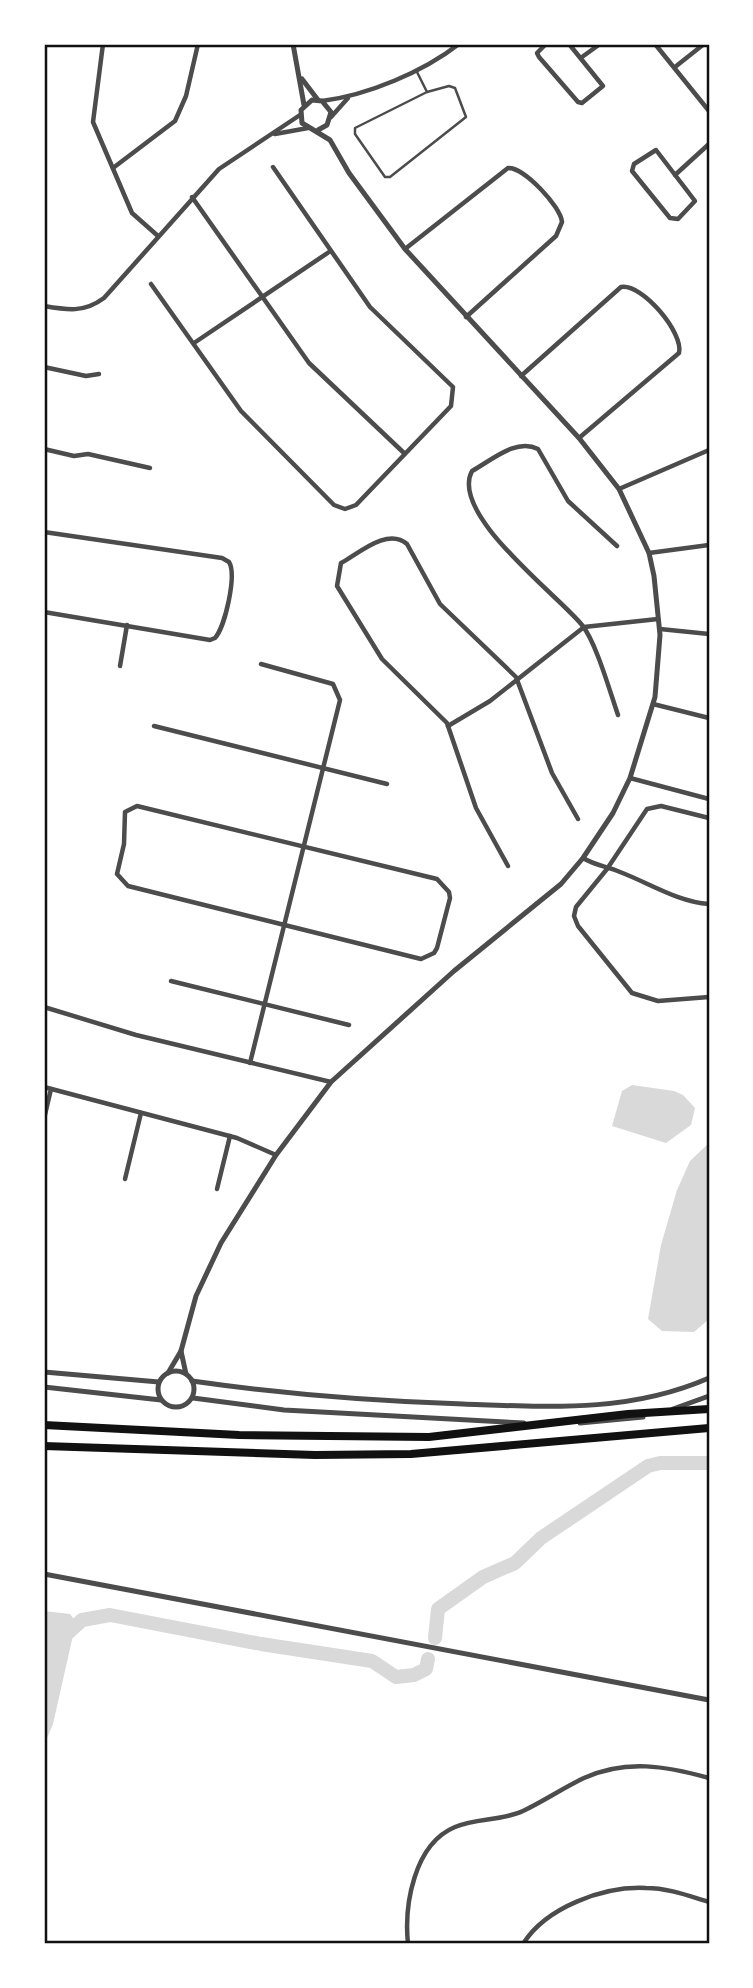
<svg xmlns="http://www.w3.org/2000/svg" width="753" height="1988" viewBox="0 0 753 1988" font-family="'PT Sans Narrow',sans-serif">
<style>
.water{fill:#d9d9d9}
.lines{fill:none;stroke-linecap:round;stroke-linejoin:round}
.river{stroke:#d9d9d9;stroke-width:14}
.service{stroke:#4c4c4c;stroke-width:2.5}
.minor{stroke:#4c4c4c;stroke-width:4.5}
.tertiary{stroke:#4c4c4c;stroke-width:5}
.motorway{stroke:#111;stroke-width:8}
.neatline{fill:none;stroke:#111;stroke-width:2.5}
</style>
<rect width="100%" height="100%" fill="#fff"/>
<!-- water -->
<g class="water">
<polygon points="632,1085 674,1091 683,1095 695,1108 691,1125 666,1143 612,1126 622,1091"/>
<polygon points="709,1143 709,1319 694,1332 662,1331 648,1319 661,1245 677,1190 690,1161"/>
<polygon points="44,1611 70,1614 76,1622 53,1724 44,1745"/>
</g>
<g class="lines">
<!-- river -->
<g class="river">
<polyline points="435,1638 438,1609 483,1577 515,1563 541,1538 648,1466 660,1463 709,1463"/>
<polyline points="44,1655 82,1620 110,1615 261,1644 372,1661 396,1677 414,1675 426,1669 428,1659"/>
</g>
<!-- service -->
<g class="service">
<polyline points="416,70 427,92"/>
<polygon points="449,86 455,88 466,117 390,177 385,177 355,134 355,128 427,92"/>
</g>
<!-- minor -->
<g class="minor">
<polyline points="103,44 93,122 132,213 158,236"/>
<polyline points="546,44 537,53 539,57 578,102 582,103 603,86 569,44"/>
<polyline points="655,44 709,111"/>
<polyline points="582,57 600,44"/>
<polyline points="675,67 704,44"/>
<path d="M322 101C368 95 423 72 459 44"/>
<polyline points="331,117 348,98"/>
<polyline points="275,134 308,128"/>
<polygon points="656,150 695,201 678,219 670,218 632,171 634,164"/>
<polyline points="113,168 175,121 186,96 198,44"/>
<polyline points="675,175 709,144"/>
<polyline points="192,197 309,363 404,453"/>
<path d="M405 249 508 168C524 167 561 207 562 222L556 236 466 317"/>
<polyline points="151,284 241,411 334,505 345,509 356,505 451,406 453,387 370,307 273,167"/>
<path d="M44 306C67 310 84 313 104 298L219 169 300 115"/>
<polyline points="194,343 329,252"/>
<polyline points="44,367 86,376 99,374"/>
<path d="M521 376 621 287C642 283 684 333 679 353L579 438"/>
<polyline points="44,449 74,456 88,454 150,468"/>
<polyline points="619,489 709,450"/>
<path d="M44 532 222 558 229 562C237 575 225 627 215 638L210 640 44 612"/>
<path d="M617 546 568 501 538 449C516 438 492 460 472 471 449 514 558 595 582 625 596 642 610 692 618 715"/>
<polyline points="649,553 709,545"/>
<polyline points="660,629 709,634"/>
<polyline points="120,666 127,625"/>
<polyline points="653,704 709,718"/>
<polyline points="154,726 387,784"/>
<polyline points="448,726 490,701 584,627 658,619"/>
<polyline points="630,778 709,799"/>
<polygon points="137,806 437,879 449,892 450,898 437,948 434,953 421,959 128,886 117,874 124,844 125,812"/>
<polyline points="709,818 661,806 647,809 607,869 576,907 574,916 578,926 632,993 658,1001 709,997"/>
<path d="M583 858C596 866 607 866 620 872 649 883 678 902 709 904"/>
<path d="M508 866 476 808 447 723 382 659 337 586 341 563C359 553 388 527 407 544L440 604 516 677 552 773 578 819"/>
<polyline points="171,981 349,1025"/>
<polyline points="44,1007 136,1035 331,1082"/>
<polyline points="250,1063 340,700 333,684 261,664"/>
<polyline points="44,1087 237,1138 276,1155"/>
<polyline points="44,1119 51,1089"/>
<polyline points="125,1179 141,1113"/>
<polyline points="217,1189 230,1136"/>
<path d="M408 1944C404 1905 414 1844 455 1827 477 1818 501 1821 523 1811 544 1801 563 1788 584 1778 626 1759 666 1766 709 1778"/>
<path d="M523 1944C546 1907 604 1886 646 1888 668 1888 689 1896 709 1902"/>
</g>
<!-- tertiary -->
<g class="tertiary">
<polyline points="293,44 304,105"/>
<polyline points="302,79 318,100"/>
<polyline points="181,1351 186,1374"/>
<circle cx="176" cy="1389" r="18"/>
<polyline points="44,1372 159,1382"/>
<polyline points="168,1373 181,1351 196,1296 221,1243 276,1155 331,1082 454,971 561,884 583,858 613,813 630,778 655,697 660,635 654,576 649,553 619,489 579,438 405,249 349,173 330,140 302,123 301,110 312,100 322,101 331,112 327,125 318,130"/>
<path d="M192 1381C283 1394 372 1401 463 1404 549 1407 629 1413 709 1378"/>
<polyline points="44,1387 161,1400"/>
<polyline points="193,1398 284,1410 524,1423"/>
<polyline points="673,1409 709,1396"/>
<polyline points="580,1423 643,1417"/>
<polyline points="44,1574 709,1700"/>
</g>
<!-- motorway -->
<g class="motorway">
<polyline points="44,1425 239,1435 429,1437 628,1414 709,1409"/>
<polyline points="44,1446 315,1455 411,1454 709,1428"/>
</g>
</g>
<!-- border -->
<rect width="753" height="1988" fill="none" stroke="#ffffff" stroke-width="91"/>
<rect x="46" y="46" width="662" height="1896" class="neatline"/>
</svg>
